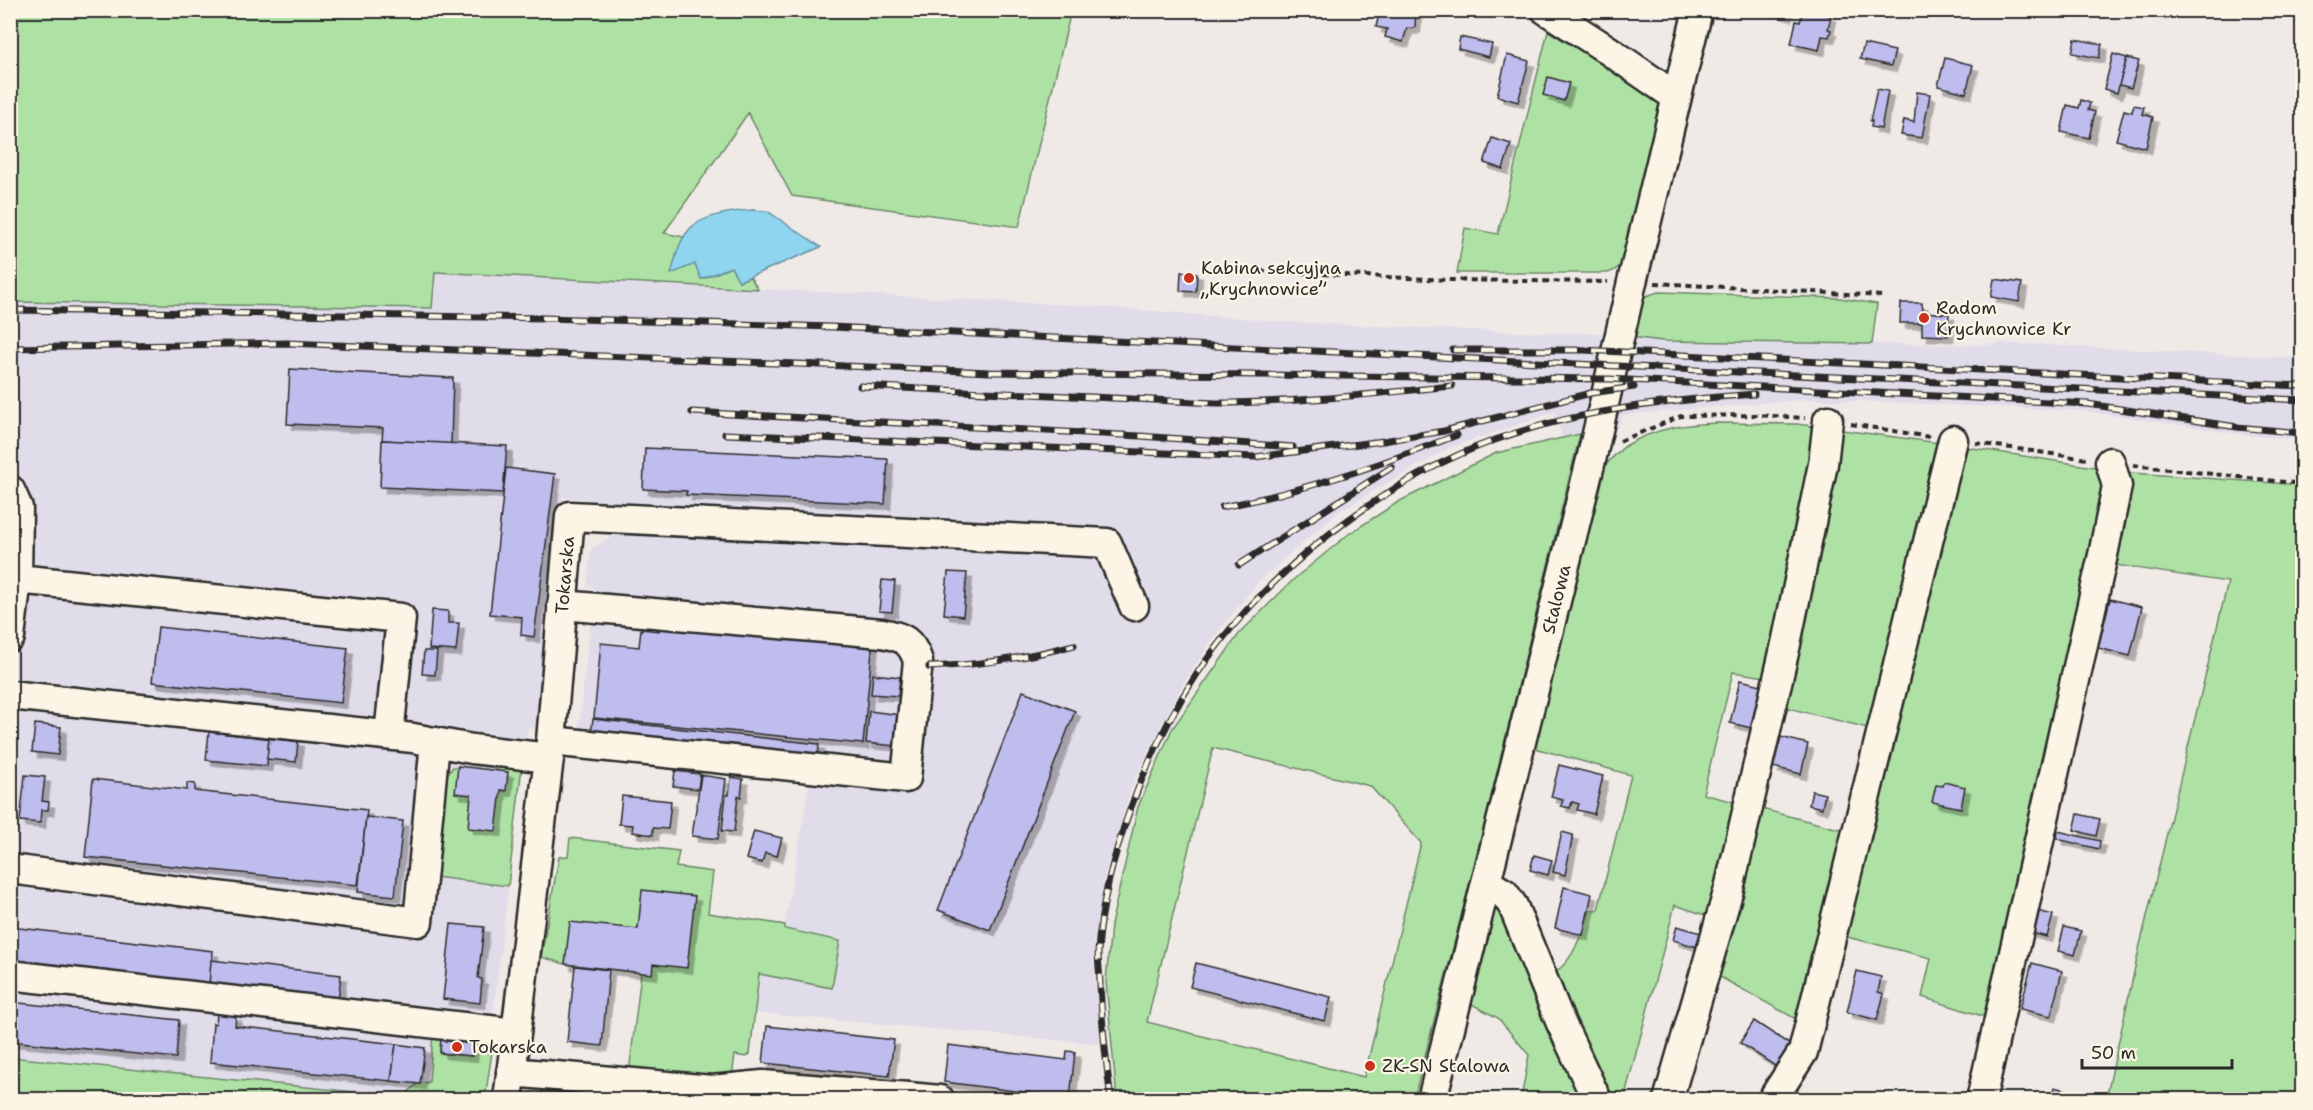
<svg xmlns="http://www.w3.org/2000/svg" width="2313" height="1110" viewBox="0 0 2313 1110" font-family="'Shantell Sans',sans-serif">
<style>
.built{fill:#e1dce9}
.green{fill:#aee2a4;stroke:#6c8668;stroke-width:1.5;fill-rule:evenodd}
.water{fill:#8fd5f0;stroke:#6791a1;stroke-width:1.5}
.building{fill:#bfbcee;stroke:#2b2b2b;stroke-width:1.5;filter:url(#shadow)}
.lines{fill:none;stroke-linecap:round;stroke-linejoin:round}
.minor-casing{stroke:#2b2b2b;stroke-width:33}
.path{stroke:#2b2b2b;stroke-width:4;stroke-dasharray:6 4.5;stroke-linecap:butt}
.minor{stroke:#fcf5e5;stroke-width:28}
.rail-casing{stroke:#2b2b2b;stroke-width:7}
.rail{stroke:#fcf5e5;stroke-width:4.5;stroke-dasharray:14;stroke-linecap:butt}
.poi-dot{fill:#c8321e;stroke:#fcf5e5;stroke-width:2}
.labels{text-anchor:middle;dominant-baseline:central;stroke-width:4.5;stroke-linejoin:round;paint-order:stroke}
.poi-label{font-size:18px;fill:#2b2b2b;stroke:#fcf5e5;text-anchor:start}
.street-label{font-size:18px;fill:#2b2b2b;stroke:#fcf5e5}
</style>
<defs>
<filter id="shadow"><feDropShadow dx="5.5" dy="5.5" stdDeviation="0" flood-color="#0004"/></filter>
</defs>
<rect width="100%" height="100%" fill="#f0eae7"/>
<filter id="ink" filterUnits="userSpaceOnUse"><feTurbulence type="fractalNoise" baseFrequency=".0167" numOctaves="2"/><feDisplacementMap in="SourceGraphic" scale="12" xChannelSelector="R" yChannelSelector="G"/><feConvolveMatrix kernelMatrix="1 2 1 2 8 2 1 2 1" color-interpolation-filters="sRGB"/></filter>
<g filter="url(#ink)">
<!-- built -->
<polygon class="built" points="435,272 1093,306 1288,322 1518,332 1601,333 1663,341 1986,345 2004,343 2302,358 2302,439 2253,436 2084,411 1812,399 1623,415 1618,427 1562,438 1555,412 1449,448 1340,511 1259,581 1217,633 1185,681 1153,741 1131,789 1105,876 1093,955 1100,1044 755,1013 759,973 832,988 784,929 809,785 811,757 578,733 594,588 587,587 591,549 631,525 632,504 563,497 535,728 527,729 493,1017 433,1034 429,1082 419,1082 403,1097 11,1057 11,302 432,308"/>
<!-- green -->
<g class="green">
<polygon points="10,11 1071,11 1019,227 792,196 748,113 664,233 684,237 676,255 695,264 702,279 731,267 739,281 750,277 758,289 435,272 432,308 11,302"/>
<polygon points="1548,31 1648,90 1659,100 1663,109 1624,262 1615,270 1608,273 1457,273 1465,228 1498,234"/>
<polygon points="1658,292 1840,298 1877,304 1872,344 1663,341 1630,337 1643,297"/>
<path d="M1717 423 1797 424 1947 444 2133 473 2302 485V1099H2106L2140 945 2228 582 2096 562 1995 1020 1922 997 1931 958 1827 932 1805 1024 1713 973 1726 922 1675 905 1624 1099H1607L1550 975C1574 964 1581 933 1590 910H1598L1631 775 1531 747 1597 474C1606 465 1616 452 1627 445 1656 428 1685 424 1717 423ZM1733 672 1786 680 1780 706 1876 730 1851 832 1703 794Z"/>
<path d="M1580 434 1474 867 1415 1094 1411 1100 1117 1099 1106 982 1111 925 1138 807 1172 729 1239 634 1294 579 1350 533 1398 502 1496 453ZM1213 748 1370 786 1421 843 1364 1077 1147 1022Z"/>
<polygon points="499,760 522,766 508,886 435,877 445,777 453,767 497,771"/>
<polygon points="570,838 679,851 676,867 713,872 708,913 785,925 785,929 840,941 832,988 759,974 750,1054 746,1057 735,1055 732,1077 691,1073 691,1079 629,1073 641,973 565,964 541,957 559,857 568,856"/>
<polygon points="1494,905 1502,905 1589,1099 1521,1099 1529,1055 1498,1018 1468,1002"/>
<polygon points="433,1034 441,1037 440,1053 472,1056 474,1040 493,1045 485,1099 11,1100 11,1057 403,1097 417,1084 429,1082"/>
<polygon points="650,1088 649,1099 582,1100 582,1092"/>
</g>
<!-- water -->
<path class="water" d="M753 210 767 211 821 247 739 281 731 267 701 279 695 264 671 274C675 260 678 243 688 231 700 215 735 211 753 210Z"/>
<!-- building -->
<g class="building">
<polygon points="1380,10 1416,10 1415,27 1411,29 1407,28 1403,42 1385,37 1387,29 1376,27"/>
<polygon points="1768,10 1788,10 1786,16"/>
<polygon points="1803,10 1831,16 1828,29 1831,30 1829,37 1822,36 1819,50 1791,44 1796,21 1800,22"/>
<polygon points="1460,37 1492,44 1489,57 1458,49"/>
<polygon points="2075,39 2102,44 2099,58 2072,53"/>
<polygon points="1864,44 1895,51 1891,66 1860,59"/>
<polygon points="2113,54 2127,58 2117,93 2104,89"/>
<polygon points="1507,55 1529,61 1518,102 1497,96"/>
<polygon points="1945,58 1973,65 1966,93 1938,86"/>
<polygon points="2127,58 2139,61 2131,88 2119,85"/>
<polygon points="1548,77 1569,83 1564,101 1543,95"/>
<polygon points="1877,89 1888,91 1881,129 1871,127 1872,121 1870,121"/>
<polygon points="1917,92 1930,94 1922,138 1901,135 1904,120 1914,122"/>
<polygon points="2081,100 2090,103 2088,110 2095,112 2089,138 2061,132 2067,105 2079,108"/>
<polygon points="2134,105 2144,107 2142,114 2153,117 2146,148 2116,140 2124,110 2132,112"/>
<polygon points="1492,138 1511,144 1503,169 1484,163"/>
<polygon points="1181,272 1197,273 1196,292 1180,291"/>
<polygon points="1994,279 2022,283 2019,302 1991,297"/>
<polygon points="1901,303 1922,303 1923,312 1949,314 1948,336 1922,335 1922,323 1900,323"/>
<polygon points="290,369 453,378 451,444 382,440 383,428 287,424"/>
<polygon points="382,440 507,446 503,493 380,487"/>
<polygon points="645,448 888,459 885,504 686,495 687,491 643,489"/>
<polygon points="506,468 555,474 534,637 521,635 522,617 490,614"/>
<polygon points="948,572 967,573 963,616 944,614"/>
<polygon points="882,580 895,581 892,612 879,611"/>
<polygon points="2110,599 2142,607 2130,656 2098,648"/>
<polygon points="432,610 448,611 448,623 459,623 456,651 429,649"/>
<polygon points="660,620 873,640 863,744 594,718 601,643 639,647 641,629 659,631"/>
<polygon points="158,627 348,648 341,703 152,682"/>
<polygon points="424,651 437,651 435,675 422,674"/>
<polygon points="873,674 900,677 898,696 871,694"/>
<polygon points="1740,680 1770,687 1760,730 1730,723"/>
<polygon points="1023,691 1075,711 990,930 938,910"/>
<polygon points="869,711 900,715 896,746 866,743"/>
<polygon points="593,719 819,744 818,758 591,733"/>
<polygon points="35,724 61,727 58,755 32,752"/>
<polygon points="209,732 269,738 267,766 206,760"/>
<polygon points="1781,737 1808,744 1801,774 1773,767"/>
<polygon points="269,738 298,741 296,762 267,759"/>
<polygon points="1559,765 1603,776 1594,814 1577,810 1579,804 1572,802 1570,808 1561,806 1563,800 1551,797"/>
<polygon points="458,766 508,772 506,791 501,790 496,831 468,828 471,795 455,793"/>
<polygon points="675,771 700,774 698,789 673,786"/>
<polygon points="25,775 45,777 42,801 49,802 48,810 41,810 40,823 20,821"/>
<polygon points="701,775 726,779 718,839 692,836"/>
<polygon points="731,777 743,779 741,797 738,796 734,832 722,831 726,795 729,795"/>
<polygon points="93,779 187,790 187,783 195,784 195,791 367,810 358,885 85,857"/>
<polygon points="1944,782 1965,787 1961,808 1932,802 1936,785 1943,786"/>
<polygon points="1812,791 1825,794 1822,808 1809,805"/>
<polygon points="622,796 671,801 668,829 653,828 653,835 632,832 633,825 619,824"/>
<polygon points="2078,814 2100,819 2096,836 2074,830"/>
<polygon points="366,817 403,821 395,896 358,892"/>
<polygon points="754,831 782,838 777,856 765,853 762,863 746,859"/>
<polygon points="2058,831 2100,841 2099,849 2057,839"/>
<polygon points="1562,832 1573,835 1565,875 1553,872"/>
<polygon points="1534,855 1552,860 1548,875 1530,870"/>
<polygon points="1564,887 1592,894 1583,935 1555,928"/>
<polygon points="642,890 695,896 687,968 653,964 652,974 565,964 570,922 638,929"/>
<polygon points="2034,910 2053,915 2047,937 2028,932"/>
<polygon points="451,924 484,927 478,978 482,979 480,1003 443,999"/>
<polygon points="1677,926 1701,933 1697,947 1673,940"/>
<polygon points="11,927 213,951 209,986 10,964"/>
<polygon points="2064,927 2081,931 2075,955 2058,951"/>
<polygon points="211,960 341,975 338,1001 209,986"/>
<polygon points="1196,963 1331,997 1325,1021 1190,987"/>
<polygon points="2032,963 2062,971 2051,1016 2020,1009"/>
<polygon points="575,966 609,970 602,1046 567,1042"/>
<polygon points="1857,971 1881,977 1878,992 1884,994 1877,1020 1847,1012"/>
<polygon points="10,1002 179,1020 176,1058 10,1041"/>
<polygon points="217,1013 236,1016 235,1026 396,1044 391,1081 210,1062 213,1023 216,1024"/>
<polygon points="1754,1021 1792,1046 1778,1068 1740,1043"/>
<polygon points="767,1026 894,1040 889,1076 763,1063"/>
<polygon points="441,1037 474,1040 472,1056 440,1053"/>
<polygon points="396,1044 425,1048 420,1084 391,1081"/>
<polygon points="948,1045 1066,1060 1067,1051 1075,1052 1070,1098 944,1082"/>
<polygon points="543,1087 570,1089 569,1100 541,1100"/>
<polygon points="2054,1087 2076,1093 2074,1100 2051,1100"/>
<polygon points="1709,1091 1723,1100 1703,1100"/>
<polygon points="1901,1095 1913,1098 1913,1100 1900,1100"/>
</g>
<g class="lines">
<defs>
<g id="minor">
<polyline points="1546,10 1608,50 1676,97"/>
<polyline points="10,490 18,508 17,579 401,618 389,735"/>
<polyline points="10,578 17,579 10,637"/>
<polyline points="10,695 413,738 472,749 549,758"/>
<path d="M551 741 906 778 918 661C911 640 903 637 882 633L562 605"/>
<polyline points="10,869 418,922 435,742"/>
<polyline points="1487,883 1504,893 1513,906 1560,1021 1597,1100"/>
<polyline points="10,975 516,1033"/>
<polyline points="511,1072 712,1090 763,1085 908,1097 907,1100"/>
<polyline points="908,1097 940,1100"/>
<path id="s1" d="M508 1100 551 741 570 516 1107 543 1134 606"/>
<path id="s2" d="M1432 1100 1592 456 1632 282 1698 10"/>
<polyline points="1668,1100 1729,889 1786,644 1823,464 1828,420"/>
<polyline points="1772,1100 1803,1052 1953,440"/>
<polyline points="1981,1100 2103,555 2117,486 2110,462"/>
</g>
</defs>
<!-- minor casing -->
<use href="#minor" class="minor-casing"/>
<!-- path -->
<g class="path">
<polyline points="1218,269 1448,280 1608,282"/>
<polyline points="1655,283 1882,296"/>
<polyline points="1851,424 1930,437"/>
<polyline points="1620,441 1681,416 1758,415 1805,418"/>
<polyline points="1976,443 2087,459"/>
<polyline points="2133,465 2302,484"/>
</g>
<!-- minor -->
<use href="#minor" class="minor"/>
<defs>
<g id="rail">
<polyline points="10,310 546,318 832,327 2302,400"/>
<polyline points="10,348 288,343 990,372 1609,379 2088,404 2237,427 2302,433"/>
<polyline points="1453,350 1583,350 2302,386"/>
<path d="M860 386 1216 403C1295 403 1373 394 1452 386"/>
<polyline points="692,412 1140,436 1293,447"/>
<polyline points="725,434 1255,457 1383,441 1444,431 1591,393 1634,387"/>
<path d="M1222 507C1304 491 1380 465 1457 435"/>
<polyline points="1239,565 1392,467"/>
<path d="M929 667C979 665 1026 658 1074 645"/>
<path d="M1111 1100C1106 1061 1102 1023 1100 985 1100 974 1098 962 1098 952 1101 903 1114 853 1131 807 1148 761 1169 716 1197 674 1263 574 1382 481 1495 440 1578 410 1666 401 1754 394"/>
</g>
</defs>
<!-- rail casing -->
<use href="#rail" class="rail-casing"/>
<!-- rail -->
<use href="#rail" class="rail"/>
</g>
</g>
<!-- markers -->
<g class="poi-dot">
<circle cx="1189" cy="278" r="6"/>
<circle cx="1924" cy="318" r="6"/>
<circle cx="457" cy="1047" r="6"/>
<circle cx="1370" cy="1066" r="6"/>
</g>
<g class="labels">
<!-- poi labels -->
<g class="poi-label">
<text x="1201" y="268">Kabina sekcyjna<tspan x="1201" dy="21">„Krychnowice”</tspan></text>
<text x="1936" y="308">Radom<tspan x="1936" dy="21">Krychnowice Kr</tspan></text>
<text x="469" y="1047">Tokarska</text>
<text x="1382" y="1066">ZK-SN Stalowa</text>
</g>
<!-- street labels -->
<g class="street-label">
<text stroke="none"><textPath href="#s1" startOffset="528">Tokarska</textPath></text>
<text stroke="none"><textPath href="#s2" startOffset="516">Stalowa</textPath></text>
</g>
</g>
<!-- margin -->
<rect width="2313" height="1110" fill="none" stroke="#fcf5e5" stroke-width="36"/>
<rect x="18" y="18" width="2277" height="1074" fill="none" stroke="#2b2b2b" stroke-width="2" filter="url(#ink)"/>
<!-- scale -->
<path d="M2082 1059v9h150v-9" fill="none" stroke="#2b2b2b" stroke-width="3"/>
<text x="2091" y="1059" font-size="18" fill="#2b2b2b" stroke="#fcf5e5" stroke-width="4.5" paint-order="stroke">50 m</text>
</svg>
